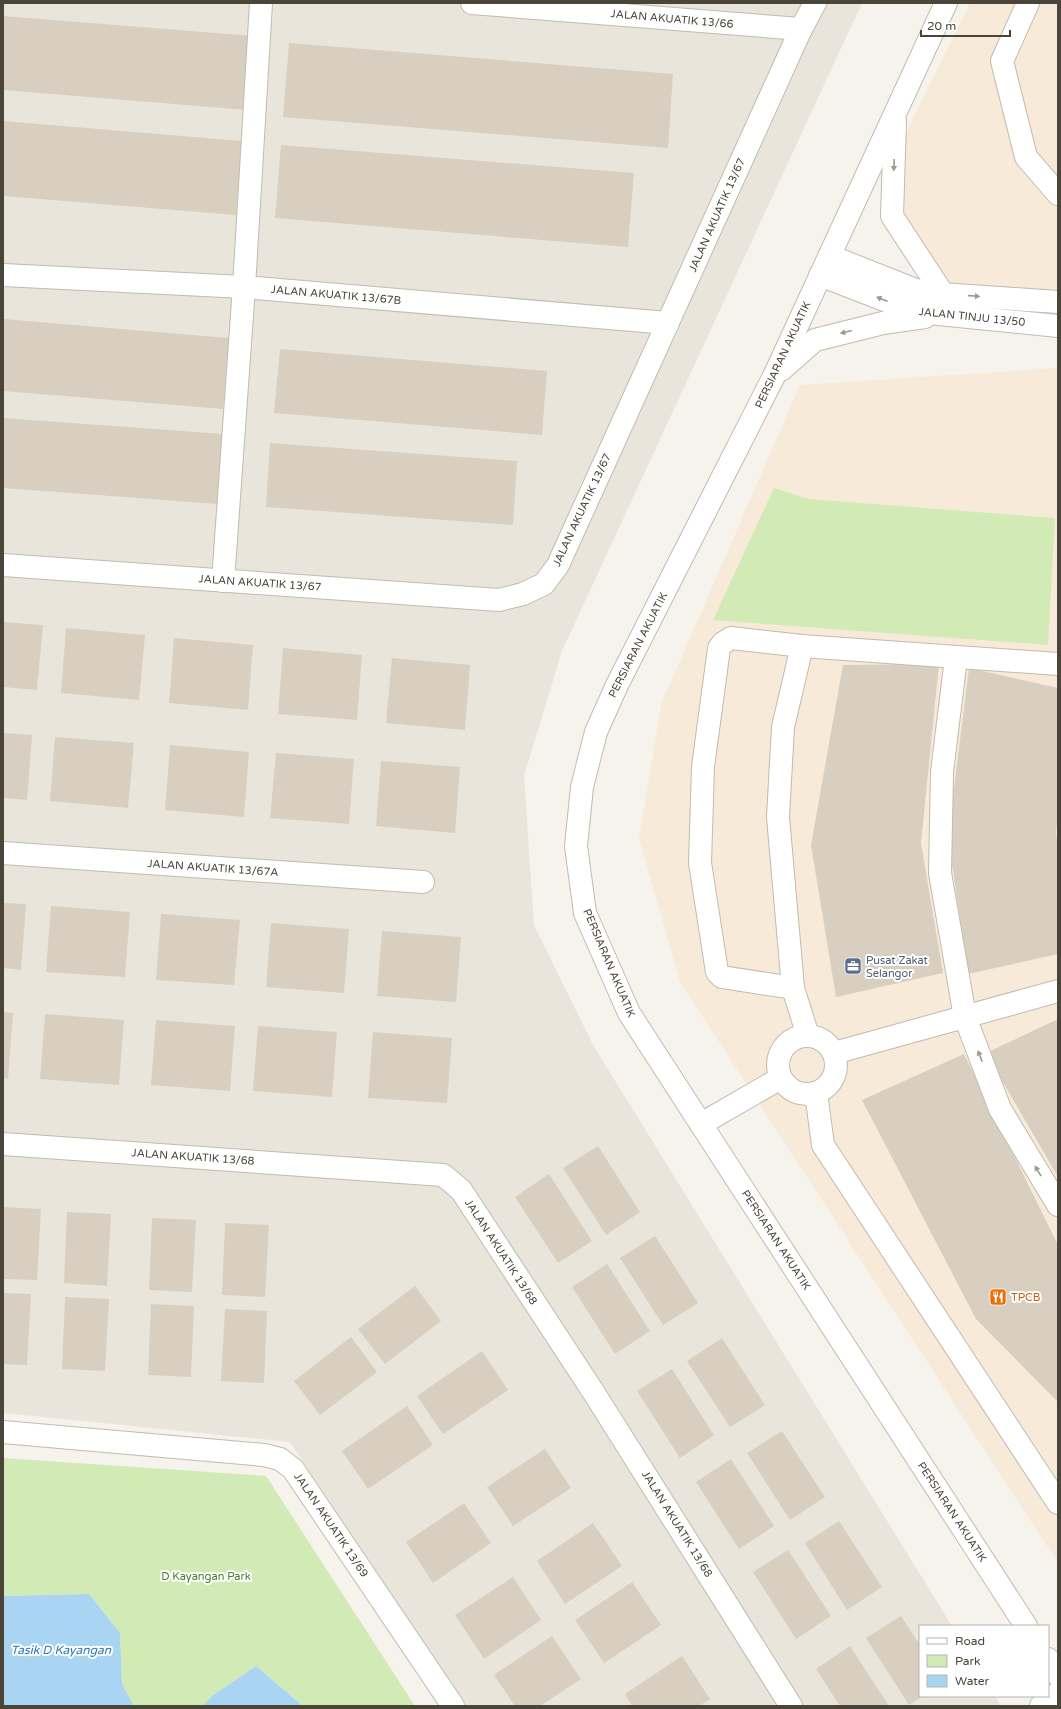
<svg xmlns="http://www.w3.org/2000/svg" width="1061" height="1709" viewBox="0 0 1061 1709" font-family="'Varela Round',sans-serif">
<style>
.residential{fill:#eae5da}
.commercial{fill:#f7ead8}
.green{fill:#d2eab5}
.water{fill:#a9d4f2}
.building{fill:#d8cfc1}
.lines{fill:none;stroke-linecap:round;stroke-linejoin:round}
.minor-casing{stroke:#c2bbae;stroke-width:24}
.minor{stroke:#fff;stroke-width:22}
.oneway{fill:#9c9892}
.labels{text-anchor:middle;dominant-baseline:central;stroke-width:4;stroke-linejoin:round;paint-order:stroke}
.street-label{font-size:11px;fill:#4b4439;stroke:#fff}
.service-label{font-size:11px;fill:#4e5e75;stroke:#fff;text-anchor:start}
.food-label{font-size:11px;fill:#c56008;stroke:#fff;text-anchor:start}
.park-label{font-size:11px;fill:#4a7f2a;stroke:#fff}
.water-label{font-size:12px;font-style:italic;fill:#2e7ab2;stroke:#fff}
</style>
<rect width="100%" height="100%" fill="#f6f3ec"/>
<!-- residential -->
<polygon class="residential" points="3,3 862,3 562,651 524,776 534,925 593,1045 952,1626 920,1626 920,1696 995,1696 1001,1706 466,1706 290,1442 3,1413"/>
<!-- commercial -->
<g class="commercial">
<polygon points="970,3 1058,3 1058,290 951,284 903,213 906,133"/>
<polygon points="1058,368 1058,1563 680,982 639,838 661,705 800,385"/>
</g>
<!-- green -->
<g class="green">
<polygon points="774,488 809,499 1055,518 1048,645 713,620"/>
<polygon points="3,1458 266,1476 415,1706 303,1706 256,1666 212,1696 203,1706 134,1706 122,1684 120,1633 89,1594 3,1596"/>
</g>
<!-- water -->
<g class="water">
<polygon points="89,1594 120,1633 122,1684 134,1706 3,1706 3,1596"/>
<polygon points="256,1666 303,1706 203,1706 212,1696"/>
</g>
<!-- building -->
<g class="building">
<polygon points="3,16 253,36 247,110 3,90"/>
<polygon points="289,43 673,74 668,148 283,117"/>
<polygon points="3,121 242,141 236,215 3,196"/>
<polygon points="281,145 634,173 628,247 275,218"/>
<polygon points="3,319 229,338 223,409 3,391"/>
<polygon points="280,349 547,371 542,435 274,413"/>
<polygon points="3,418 223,434 218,504 3,488"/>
<polygon points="270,443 517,461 513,525 266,507"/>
<polygon points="3,622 43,625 37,690 3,687"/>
<polygon points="66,628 145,635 139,700 61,693"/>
<polygon points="174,638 253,645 248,710 169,703"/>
<polygon points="283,648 362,655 357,720 278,714"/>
<polygon points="392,658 470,665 465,730 386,723"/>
<polygon points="939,664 921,843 943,973 836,997 811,845 843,665"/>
<polygon points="969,668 1058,688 1058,814 1056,833 1058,848 1058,954 968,974 948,836"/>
<polygon points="3,733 32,735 27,800 3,798"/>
<polygon points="55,737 134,743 128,808 50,801"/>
<polygon points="170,745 249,752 244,817 165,810"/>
<polygon points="276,753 354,759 349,824 270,818"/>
<polygon points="381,761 460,767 455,833 376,826"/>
<polygon points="3,903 26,904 21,970 3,968"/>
<polygon points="51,906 130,912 125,977 46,972"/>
<polygon points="161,914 240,920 234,985 156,980"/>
<polygon points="271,923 349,929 344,993 266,987"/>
<polygon points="382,931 461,937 456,1002 377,996"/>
<polygon points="3,1012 13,1013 8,1079 3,1078"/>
<polygon points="45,1014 124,1020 119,1085 40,1079"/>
<polygon points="1058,1019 1058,1177 986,1053"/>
<polygon points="156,1020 235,1026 230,1091 151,1085"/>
<polygon points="258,1026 337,1032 332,1097 253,1091"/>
<polygon points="373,1032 452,1038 447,1103 368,1098"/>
<polygon points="964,1054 1058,1245 1058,1402 976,1319 862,1100"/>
<polygon points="598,1146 640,1212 606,1235 563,1168"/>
<polygon points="549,1174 592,1241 558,1263 515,1197"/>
<polygon points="3,1207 41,1209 37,1280 3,1279"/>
<polygon points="67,1212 111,1214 107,1286 64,1283"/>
<polygon points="152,1218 196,1220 192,1292 149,1290"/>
<polygon points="225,1223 269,1225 265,1297 222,1295"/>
<polygon points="655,1236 698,1303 663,1325 620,1258"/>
<polygon points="607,1264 650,1331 615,1354 572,1287"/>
<polygon points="415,1286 441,1321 385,1364 358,1329"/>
<polygon points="3,1293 31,1294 27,1365 3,1364"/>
<polygon points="65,1297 109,1299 105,1371 62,1369"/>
<polygon points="151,1304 194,1306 191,1377 148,1375"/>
<polygon points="225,1309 267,1311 264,1383 221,1381"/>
<polygon points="351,1337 377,1372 320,1415 294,1381"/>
<polygon points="722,1338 765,1405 730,1427 687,1361"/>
<polygon points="482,1351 508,1390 443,1434 417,1396"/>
<polygon points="672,1369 714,1435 680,1458 637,1391"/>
<polygon points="407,1406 433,1445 368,1489 342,1451"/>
<polygon points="782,1431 825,1497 790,1520 747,1453"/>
<polygon points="545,1449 571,1488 513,1526 487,1487"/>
<polygon points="731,1459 774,1526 739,1549 696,1482"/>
<polygon points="464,1503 491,1543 433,1583 406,1542"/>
<polygon points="839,1521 882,1587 847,1610 805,1543"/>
<polygon points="593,1523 622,1566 565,1604 537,1561"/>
<polygon points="788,1550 831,1616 796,1639 753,1572"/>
<polygon points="513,1577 541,1620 484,1659 455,1615"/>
<polygon points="632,1582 661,1625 604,1663 575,1620"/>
<polygon points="901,1616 920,1645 920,1696 923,1696 909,1705 866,1638"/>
<polygon points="552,1636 581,1679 540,1706 515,1706 494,1675"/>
<polygon points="850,1646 872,1680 889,1706 840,1706 816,1669"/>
<polygon points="682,1656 710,1699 699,1706 632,1706 625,1694"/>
</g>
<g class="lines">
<defs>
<g id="minor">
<polyline points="472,3 801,29"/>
<polyline points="946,3 775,374 617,685 596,732 582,787 576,846 585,913 629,1013 1026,1626"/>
<polyline points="1028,3 1002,61 1026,157 1058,194"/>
<polyline points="895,121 892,216 943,294"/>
<polyline points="830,256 913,289 927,293 1058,302"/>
<polyline points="3,275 244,287 668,323"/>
<polyline points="820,275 905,308 918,312 1058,326"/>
<polyline points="781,370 815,340 883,323 925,317"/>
<polyline points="3,565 499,600 523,594 544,584 558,565 801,29 815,3"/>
<polyline points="223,581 244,287 261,3"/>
<polyline points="802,646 783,727 778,817 793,988 808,1036"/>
<polyline points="956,658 942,772 940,873 965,1017 1000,1109 1058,1205"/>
<polyline points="3,853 423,882"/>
<polyline points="793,988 722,977 717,972 700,863 703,767 719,648 723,643 731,638 802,646 1058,664"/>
<circle cx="807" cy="1065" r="29"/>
<polyline points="834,1053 1058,991"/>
<polyline points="816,1093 823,1145 1058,1503"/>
<polyline points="701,1124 781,1078"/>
<polyline points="3,1144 443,1175 461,1190 594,1393 791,1706"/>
<polyline points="3,1432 264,1455 280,1459 293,1469 453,1706"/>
<polyline points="1048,1659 1058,1675"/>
<polyline points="1041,1706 1058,1693"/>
</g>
</defs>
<!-- minor casing -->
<use href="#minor" class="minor-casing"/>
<!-- minor -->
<use href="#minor" class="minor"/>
</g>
<!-- one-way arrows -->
<defs><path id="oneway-solid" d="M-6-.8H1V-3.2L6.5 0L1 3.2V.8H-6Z"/></defs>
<g class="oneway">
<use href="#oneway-solid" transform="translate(894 165) rotate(92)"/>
<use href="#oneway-solid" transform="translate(974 296) rotate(4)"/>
<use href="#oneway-solid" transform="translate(882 299) rotate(-159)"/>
<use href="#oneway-solid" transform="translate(846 332) rotate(166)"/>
<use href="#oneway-solid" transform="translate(980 1056) rotate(-111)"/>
<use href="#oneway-solid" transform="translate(1038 1171) rotate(-121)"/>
</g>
<!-- icons -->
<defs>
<symbol id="office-square" viewBox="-11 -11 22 22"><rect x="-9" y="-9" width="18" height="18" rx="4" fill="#5c6f8a" stroke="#fff"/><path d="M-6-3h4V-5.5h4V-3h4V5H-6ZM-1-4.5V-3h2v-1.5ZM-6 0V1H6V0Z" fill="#fff"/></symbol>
<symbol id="restaurant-square" viewBox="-11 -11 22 22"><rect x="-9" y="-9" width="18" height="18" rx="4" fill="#e8710a" stroke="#fff"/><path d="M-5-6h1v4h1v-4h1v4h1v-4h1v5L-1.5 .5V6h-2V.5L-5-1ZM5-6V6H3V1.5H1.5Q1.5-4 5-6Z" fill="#fff"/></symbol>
</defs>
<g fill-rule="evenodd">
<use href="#office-square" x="843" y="956" width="20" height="20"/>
<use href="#restaurant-square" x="988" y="1287" width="20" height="20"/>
</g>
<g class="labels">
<!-- street labels -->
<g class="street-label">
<text transform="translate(672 19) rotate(5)">JALAN AKUATIK 13/66</text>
<text transform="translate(717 215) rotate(-66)">JALAN AKUATIK 13/67</text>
<text transform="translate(336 295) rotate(5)">JALAN AKUATIK 13/67B</text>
<text transform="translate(972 317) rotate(6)">JALAN TINJU 13/50</text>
<text transform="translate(783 355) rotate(-65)">PERSIARAN AKUATIK</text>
<text transform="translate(582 510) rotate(-65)">JALAN AKUATIK 13/67</text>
<text transform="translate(260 583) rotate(4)">JALAN AKUATIK 13/67</text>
<text transform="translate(638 645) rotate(-63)">PERSIARAN AKUATIK</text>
<text transform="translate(213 868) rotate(4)">JALAN AKUATIK 13/67A</text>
<text transform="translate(609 963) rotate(67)">PERSIARAN AKUATIK</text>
<text transform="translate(193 1157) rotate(4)">JALAN AKUATIK 13/68</text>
<text transform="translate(776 1240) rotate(57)">PERSIARAN AKUATIK</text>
<text transform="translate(501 1252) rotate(57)">JALAN AKUATIK 13/68</text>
<text transform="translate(952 1512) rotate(57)">PERSIARAN AKUATIK</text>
<text transform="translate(677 1524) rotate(58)">JALAN AKUATIK 13/68</text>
<text transform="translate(331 1525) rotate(56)">JALAN AKUATIK 13/69</text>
</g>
<!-- service labels -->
<g class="service-label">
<text x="866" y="960">Pusat Zakat<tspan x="866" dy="13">Selangor</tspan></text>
</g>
<!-- food labels -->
<g class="food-label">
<text x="1011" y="1297">TPCB</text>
</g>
<!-- park labels -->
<g class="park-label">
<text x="206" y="1576">D Kayangan Park</text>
</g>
<!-- water labels -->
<g class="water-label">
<text x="61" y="1650">Tasik D Kayangan</text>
</g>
</g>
<!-- border -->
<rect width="1061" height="1709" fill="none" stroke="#4b4439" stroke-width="8"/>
<!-- legend -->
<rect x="919" y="1625" width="130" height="72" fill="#ffffff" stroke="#b7b4b0"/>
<rect x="927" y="1638" width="20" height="6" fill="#ffffff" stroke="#b7b4b0"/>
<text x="955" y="1645" font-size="12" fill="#4b4439">Road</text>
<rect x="927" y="1655" width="20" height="12" fill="#d2eab5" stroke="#b7b4b0"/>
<text x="955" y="1665" font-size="12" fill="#4b4439">Park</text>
<rect x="927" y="1675" width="20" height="12" fill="#a9d4f2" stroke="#b7b4b0"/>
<text x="955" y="1685" font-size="12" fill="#4b4439">Water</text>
<!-- scale -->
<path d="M921 30v6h89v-6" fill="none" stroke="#4b4439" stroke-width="2"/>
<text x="927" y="30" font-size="12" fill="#4b4439" stroke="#ffffff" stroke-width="3" paint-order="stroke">20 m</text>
</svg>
